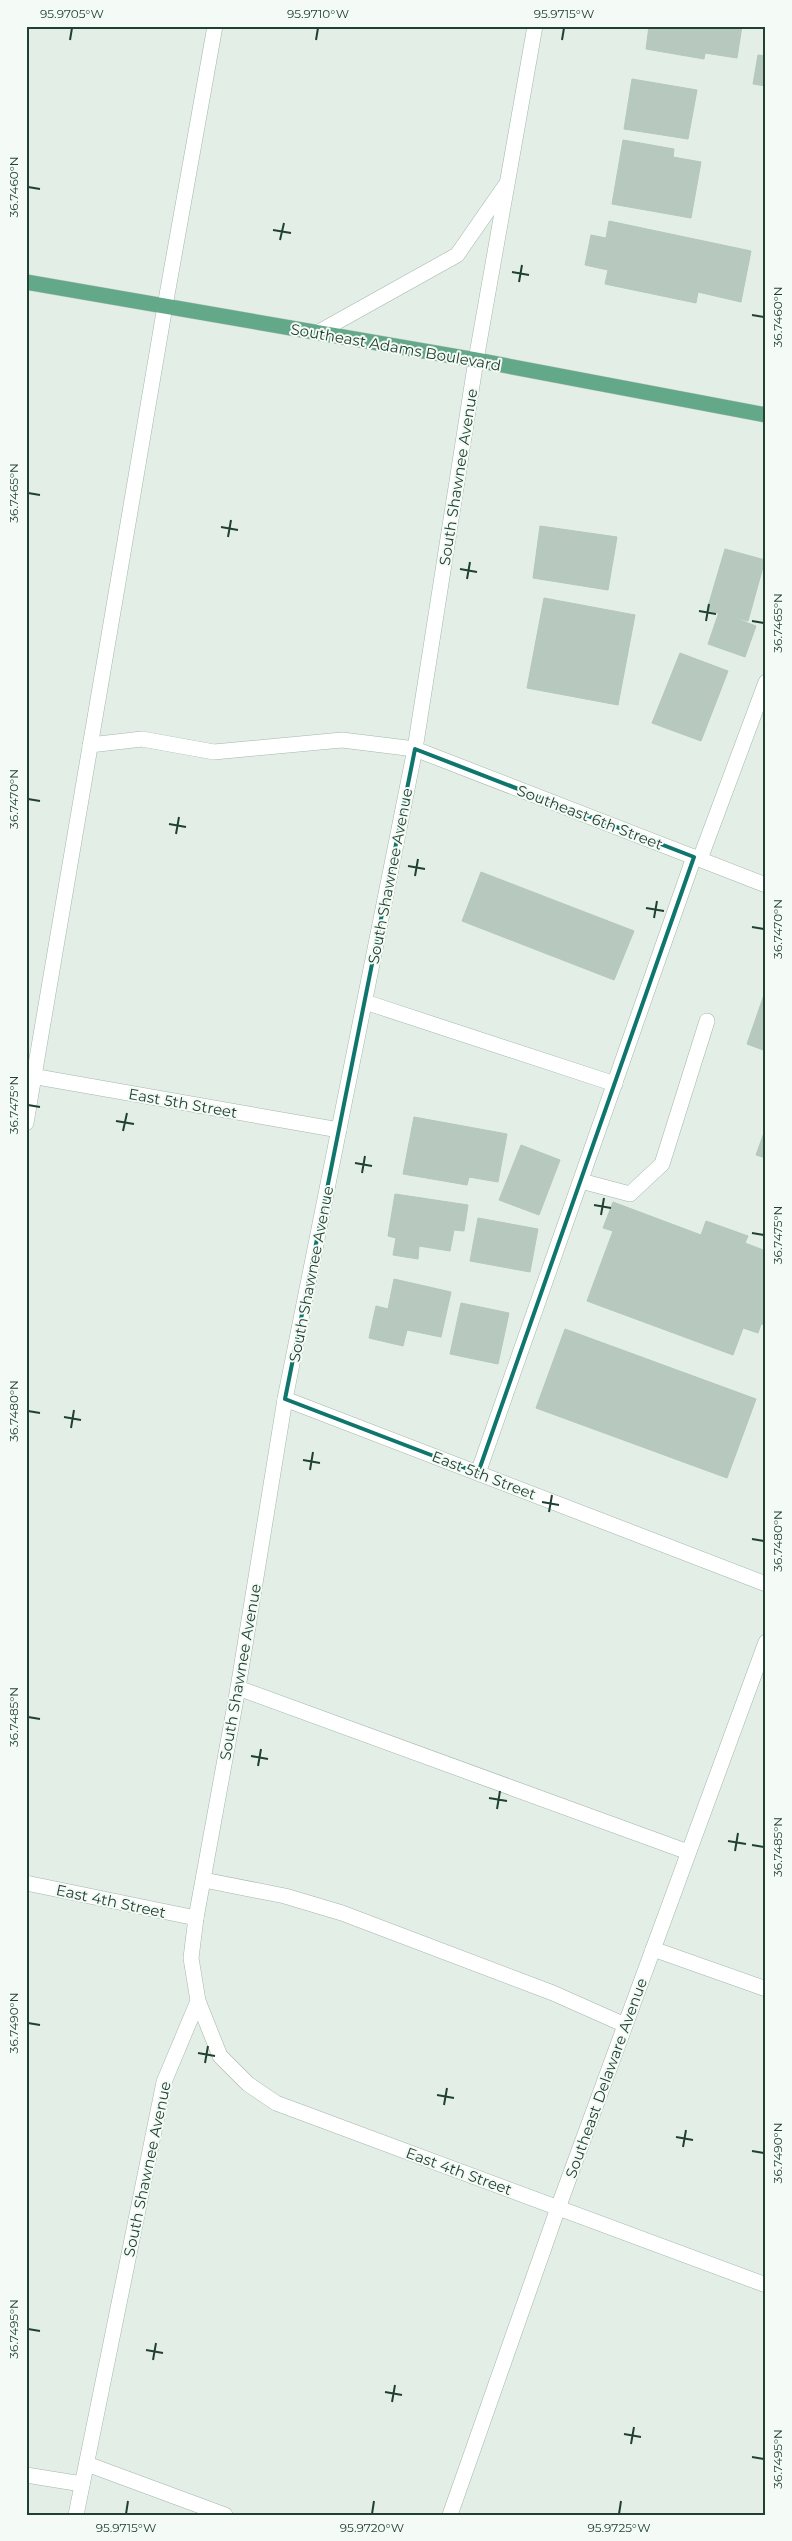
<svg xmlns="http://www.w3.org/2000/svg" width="792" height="2541" viewBox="0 0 792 2541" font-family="Montserrat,sans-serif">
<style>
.building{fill:#b7c9bf;stroke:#b4c8bc}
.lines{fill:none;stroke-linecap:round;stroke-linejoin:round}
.minor-casing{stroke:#a4b7ac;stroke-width:16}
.major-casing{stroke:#c1cac6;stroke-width:16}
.minor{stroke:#fff;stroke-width:15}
.major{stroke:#63a888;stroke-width:15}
.marked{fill:none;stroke:#0f766e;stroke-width:4;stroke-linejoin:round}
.ticks{fill:none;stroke:#204132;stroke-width:2}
.labels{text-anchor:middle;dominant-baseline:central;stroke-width:4;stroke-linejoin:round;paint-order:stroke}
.street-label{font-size:15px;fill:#204132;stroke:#f4faf5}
.neatline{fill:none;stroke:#204132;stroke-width:2}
.ticks-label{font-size:12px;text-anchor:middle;fill:#204132}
</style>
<rect width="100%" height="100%" fill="#e2eee6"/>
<!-- building -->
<g class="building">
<polygon points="649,26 742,26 737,58 705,53 704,59 646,49"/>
<polygon points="758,55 766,56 766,86 753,84"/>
<polygon points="632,79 697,90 688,139 624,129"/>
<polygon points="623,140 674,149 673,157 701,162 691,218 612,204"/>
<polygon points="609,221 751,251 741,302 698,292 696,303 605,284 608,270 585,265 591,235 606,238"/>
<polygon points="540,526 617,537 608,590 533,578"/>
<polygon points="725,549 765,560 748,621 707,610"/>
<polygon points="544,598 635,615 618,705 527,688"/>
<polygon points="719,612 756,626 745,657 708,644"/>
<polygon points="680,653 728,671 701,741 652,723"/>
<polygon points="481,872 634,931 614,980 462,921"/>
<polygon points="766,989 766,1051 747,1044"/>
<polygon points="414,1117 507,1134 498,1182 469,1177 467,1185 403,1174"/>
<polygon points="766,1127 766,1158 756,1155"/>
<polygon points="521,1145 560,1160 539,1215 499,1200"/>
<polygon points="395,1194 468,1205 464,1231 454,1230 450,1251 419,1246 418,1259 393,1255 396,1238 388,1236"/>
<polygon points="613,1202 701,1235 706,1221 748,1236 745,1243 766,1251 766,1325 761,1324 758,1333 743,1328 733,1355 587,1301 613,1231 603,1228"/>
<polygon points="478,1218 538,1229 530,1272 470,1261"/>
<polygon points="394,1279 451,1292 441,1337 407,1330 403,1346 369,1338 376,1306 388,1309"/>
<polygon points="461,1303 509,1313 498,1364 450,1354"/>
<polygon points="565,1329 756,1399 727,1478 536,1408"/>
</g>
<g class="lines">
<defs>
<g id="minor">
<polyline points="317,333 457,255 505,186"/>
<polyline points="90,745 142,739 214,752 342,740 415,749 766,885"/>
<polyline points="700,859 766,682"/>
<polyline points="365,1002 615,1084"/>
<polyline points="26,1075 339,1130"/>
<polyline points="26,1123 165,306 215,26"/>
<polyline points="581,1181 630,1194 662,1164 707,1021"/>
<polyline points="285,1399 766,1584"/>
<polyline points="478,1473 694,857"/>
<polyline points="238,1688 688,1852"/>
<polyline points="204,1880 285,1896 342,1913 553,1993 625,2025"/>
<polyline points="26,1883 196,1918"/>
<polyline points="653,1949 766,1989"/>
<polyline points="198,2001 220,2056 248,2084 276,2103 766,2285"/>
<polyline points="87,2464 225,2515"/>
<polyline points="26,2475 82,2484"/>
<polyline points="76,2515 164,2082 198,2001 191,1958 196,1918 238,1688 285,1399 415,749 476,360 535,26"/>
<polyline points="450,2515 558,2208 766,1642"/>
</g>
<polyline id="major" points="26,282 476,360 766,415"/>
</defs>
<!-- minor casing -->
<use href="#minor" class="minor-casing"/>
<!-- major casing -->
<use href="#major" class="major-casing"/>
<!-- minor -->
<use href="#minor" class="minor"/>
<!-- major -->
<use href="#major" class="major"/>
</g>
<!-- marked area -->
<path class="marked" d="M415 749 694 857 478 1473 285 1399Z"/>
<!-- ticks -->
<path class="ticks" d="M70 40 72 28M316 40 318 28M562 40 564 28M28 187 40 189M273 230 291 233M280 240 284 223M512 272 529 275M519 282 522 265M752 315 764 317M28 493 40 495M221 527 238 530M228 537 231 520M460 569 477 572M467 579 470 562M699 611 716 614M706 621 709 604M752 621 764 623M28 799 40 801M169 824 186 827M176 834 179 817M408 866 425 869M415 876 418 859M646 908 664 911M654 918 657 901M752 927 764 929M28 1105 40 1107M116 1121 134 1124M123 1131 127 1113M355 1163 372 1166M362 1173 365 1156M594 1205 611 1208M601 1215 604 1198M752 1233 764 1235M28 1411 40 1413M64 1417 81 1420M71 1428 74 1410M303 1460 320 1463M310 1470 313 1452M542 1502 559 1505M549 1512 552 1495M752 1539 764 1541M28 1717 40 1719M251 1756 268 1759M258 1766 261 1749M489 1798 507 1801M497 1809 500 1791M728 1841 746 1844M752 1845 764 1847M735 1851 738 1833M28 2023 40 2025M198 2053 215 2056M205 2063 208 2046M437 2095 454 2098M444 2105 447 2088M676 2137 693 2140M683 2147 686 2130M752 2151 764 2153M28 2329 40 2331M146 2350 163 2353M153 2360 156 2343M385 2392 402 2395M392 2402 395 2385M624 2434 641 2437M631 2444 634 2427M752 2457 764 2459M126 2514 128 2501M372 2514 374 2501M619 2514 621 2501"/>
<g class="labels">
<!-- street labels -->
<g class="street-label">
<text transform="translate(396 347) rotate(10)">Southeast Adams Boulevard</text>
<text transform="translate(458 477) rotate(-81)">South Shawnee Avenue</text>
<text transform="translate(590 817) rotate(21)">Southeast 6th Street</text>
<text transform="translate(390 876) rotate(-79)">South Shawnee Avenue</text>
<text transform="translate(183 1103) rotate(10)">East 5th Street</text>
<text transform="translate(311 1274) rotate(-79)">South Shawnee Avenue</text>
<text transform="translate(484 1475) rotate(21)">East 5th Street</text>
<text transform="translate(240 1672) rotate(-80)">South Shawnee Avenue</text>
<text transform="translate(111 1901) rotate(12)">East 4th Street</text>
<text transform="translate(606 2078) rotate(-70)">Southeast Delaware Avenue</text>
<text transform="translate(147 2169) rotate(-78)">South Shawnee Avenue</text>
<text transform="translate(459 2171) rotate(20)">East 4th Street</text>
</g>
</g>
<!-- border -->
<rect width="792" height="2541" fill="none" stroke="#f4faf5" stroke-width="55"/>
<rect x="28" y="28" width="736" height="2486" class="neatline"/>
<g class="ticks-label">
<text x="72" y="18">95.9705°W</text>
<text x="318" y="18">95.9710°W</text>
<text x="564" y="18">95.9715°W</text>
<text transform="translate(14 187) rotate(-90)" y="4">36.7460°N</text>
<text transform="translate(778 317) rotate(-90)" y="4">36.7460°N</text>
<text transform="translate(14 493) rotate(-90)" y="4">36.7465°N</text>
<text transform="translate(778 623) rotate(-90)" y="4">36.7465°N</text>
<text transform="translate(14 799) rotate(-90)" y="4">36.7470°N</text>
<text transform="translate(778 929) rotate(-90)" y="4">36.7470°N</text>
<text transform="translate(14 1105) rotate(-90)" y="4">36.7475°N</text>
<text transform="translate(778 1235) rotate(-90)" y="4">36.7475°N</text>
<text transform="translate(14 1411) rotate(-90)" y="4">36.7480°N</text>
<text transform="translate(778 1541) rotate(-90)" y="4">36.7480°N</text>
<text transform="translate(14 1717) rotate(-90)" y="4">36.7485°N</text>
<text transform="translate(778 1847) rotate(-90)" y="4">36.7485°N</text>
<text transform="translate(14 2023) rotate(-90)" y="4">36.7490°N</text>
<text transform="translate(778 2153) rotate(-90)" y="4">36.7490°N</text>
<text transform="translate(14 2329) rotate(-90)" y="4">36.7495°N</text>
<text transform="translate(778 2459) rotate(-90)" y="4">36.7495°N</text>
<text x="126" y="2532">95.9715°W</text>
<text x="372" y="2532">95.9720°W</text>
<text x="619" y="2532">95.9725°W</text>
</g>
</svg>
